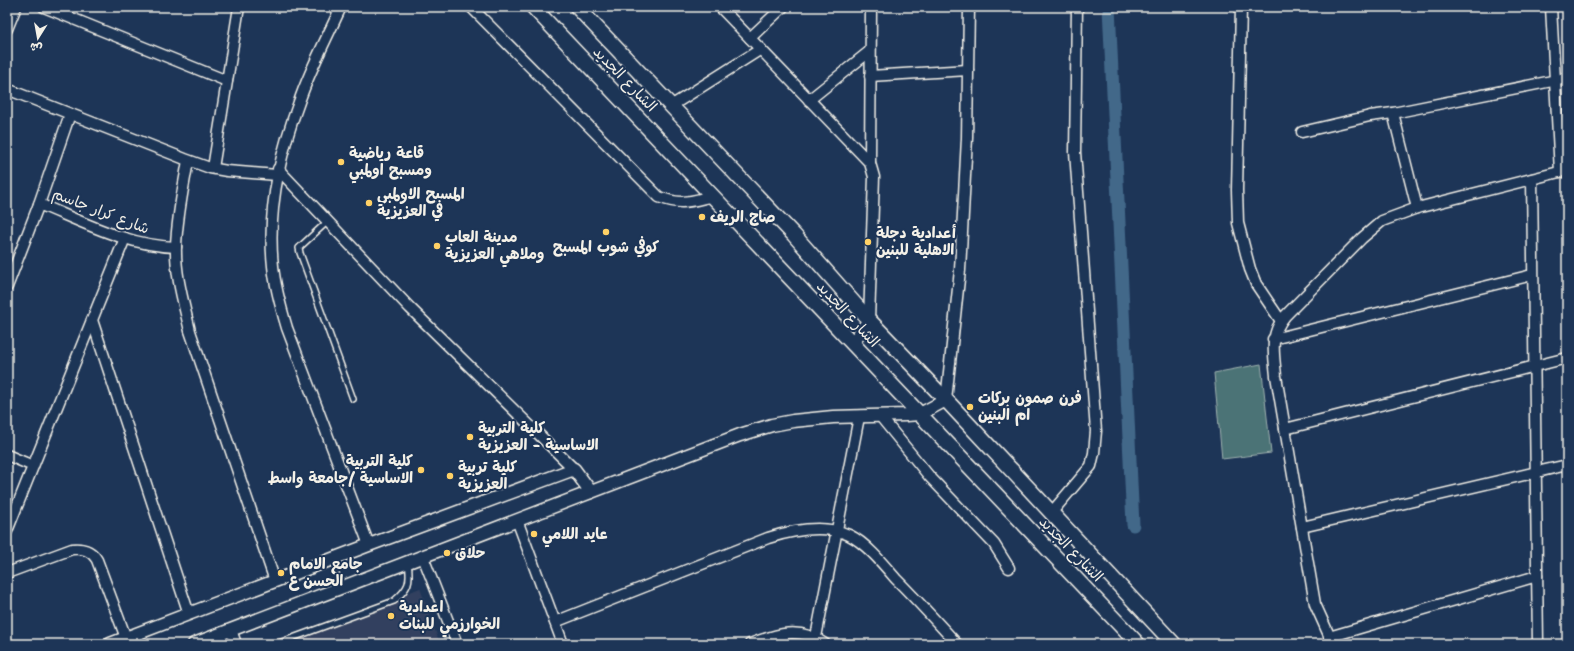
<svg xmlns="http://www.w3.org/2000/svg" width="1574" height="651" viewBox="0 0 1574 651" font-family="'Shantell Sans','Playpen Sans Arabic',sans-serif">
<style>
.built{fill:#32415f}
.green{fill:#4b7376;stroke:#a0b2af}
.lines{fill:none;stroke-linecap:round;stroke-linejoin:round}
.canal{stroke:#426789;stroke-width:13}
.service-casing{stroke:#f4f1e8;stroke-width:8}
.minor-casing{stroke:#f4f1e8;stroke-width:13}
.tertiary-casing{stroke:#f4f1e8;stroke-width:15}
.secondary-casing{stroke:#f4f1e8;stroke-width:17}
.service{stroke:#1d3557;stroke-width:5}
.minor{stroke:#1d3557;stroke-width:10}
.tertiary{stroke:#1d3557;stroke-width:12}
.secondary{stroke:#1d3557;stroke-width:14}
.poi-dot{fill:#ffd166;stroke:#1d3557;stroke-width:1.5}
.labels{text-anchor:middle;dominant-baseline:central;stroke-width:4;stroke-linejoin:round;paint-order:stroke}
.street-label{font-size:15px;fill:#f4f1e8;stroke:#1d3557}
.poi-label{font-size:15px;font-weight:bold;fill:#f4f1e8;stroke:#1d3557;text-anchor:start}
</style>
<rect width="100%" height="100%" fill="#1d3557"/>
<filter id="ink" filterUnits="userSpaceOnUse"><feTurbulence type="fractalNoise" baseFrequency=".025" numOctaves="2"/><feDisplacementMap in="SourceGraphic" scale="8" xChannelSelector="R" yChannelSelector="G"/><feConvolveMatrix kernelMatrix="1 2 1 2 8 2 1 2 1" color-interpolation-filters="sRGB"/></filter>
<g filter="url(#ink)">
<!-- built -->
<polygon class="built" points="420,588 440,644 285,644"/>
<!-- green -->
<polygon class="green" points="1261,364 1271,453 1222,459 1214,373"/>
<g class="lines">
<!-- canal -->
<polyline class="canal" points="1109,7 1133,525"/>
<defs>
<g id="service">
<polyline points="328,221 302,245 299,248 300,253 353,399"/>
<path d="M276 644 394 601C409 588 411 582 408 563"/>
</g>
<g id="minor">
<polyline points="44,7 227,81"/>
<path d="M341 7C327 38 310 69 299 102 280 153 267 211 273 266 275 287 281 308 287 328L369 545"/>
<path d="M471 7 659 197C681 206 691 201 713 196"/>
<polyline points="720,7 870,163 874,177 869,320"/>
<polyline points="1241,7 1237,190 1238,223 1250,269 1256,284 1281,321"/>
<polyline points="1551,7 1560,172"/>
<polyline points="7,29 16,7"/>
<polyline points="750,38 783,7"/>
<polyline points="870,76 968,70"/>
<polyline points="7,89 185,159 210,168 227,171 277,175"/>
<polyline points="809,100 870,51"/>
<polyline points="671,106 761,49"/>
<polyline points="1393,113 1417,208"/>
<polyline points="1302,132 1370,116 1393,113 1567,78"/>
<path d="M188 161C183 189 177 217 176 246 175 275 184 304 190 331L275 581"/>
<polyline points="870,163 871,7"/>
<polyline points="213,168 239,7"/>
<polyline points="278,169 410,308 574,469"/>
<polyline points="1532,179 1538,644"/>
<path d="M39 204C83 222 128 246 176 247"/>
<polyline points="7,287 39,204 70,114"/>
<polyline points="92,320 189,614"/>
<polyline points="1273,339 1532,275"/>
<polyline points="946,400 960,270 967,138 969,7"/>
<polyline points="880,416 929,476 994,544 1009,568"/>
<polyline points="1285,429 1567,358"/>
<polyline points="7,455 33,466"/>
<polyline points="1052,512 1091,466 1094,453 1096,431 1075,152 1077,7"/>
<polyline points="517,520 563,644"/>
<polyline points="1302,527 1567,465"/>
<polyline points="7,531 125,238"/>
<polyline points="423,557 457,644"/>
<path d="M7 573 72 549C83 548 91 550 97 560L126 638"/>
<path d="M555 622 768 538C793 530 824 524 849 535 866 543 884 565 896 579 917 600 937 622 957 644"/>
<polyline points="231,630 236,644"/>
<polyline points="816,637 859,417"/>
<polyline points="1329,637 1537,576"/>
<path d="M750 644C777 634 799 626 825 644"/>
<path d="M1333 644 1315 604 1276 376C1274 353 1269 335 1285 316L1362 238 1382 221 1417 208 1567 170"/>
</g>
<g id="tertiary">
<polyline points="852,344 869,320"/>
<polyline points="110,644 369,545 574,469 591,492"/>
<polyline points="194,644 740,435 772,425 793,421 833,417 906,415 920,414 946,400"/>
</g>
<g id="secondary">
<polyline points="533,7 1138,644"/>
<polyline points="577,7 794,235 869,320 946,400 1174,644"/>
</g>
</defs>
<!-- service casing -->
<use href="#service" class="service-casing"/>
<!-- minor casing -->
<use href="#minor" class="minor-casing"/>
<!-- tertiary casing -->
<use href="#tertiary" class="tertiary-casing"/>
<!-- secondary casing -->
<use href="#secondary" class="secondary-casing"/>
<!-- service -->
<use href="#service" class="service"/>
<!-- minor -->
<use href="#minor" class="minor"/>
<!-- tertiary -->
<use href="#tertiary" class="tertiary"/>
<!-- secondary -->
<use href="#secondary" class="secondary"/>
</g>
</g>
<!-- markers -->
<g class="poi-dot">
<circle cx="341" cy="162" r="4"/>
<circle cx="369" cy="203" r="4"/>
<circle cx="702" cy="217" r="4"/>
<circle cx="606" cy="232" r="4"/>
<circle cx="868" cy="242" r="4"/>
<circle cx="437" cy="246" r="4"/>
<circle cx="970" cy="407" r="4"/>
<circle cx="470" cy="437" r="4"/>
<circle cx="421" cy="470" r="4"/>
<circle cx="450" cy="476" r="4"/>
<circle cx="534" cy="534" r="4"/>
<circle cx="447" cy="553" r="4"/>
<circle cx="281" cy="573" r="4"/>
<circle cx="391" cy="616" r="4"/>
</g>
<g class="labels">
<!-- street labels -->
<g class="street-label">
<text transform="translate(625 79) rotate(46)">الشارع الجديد</text>
<text transform="translate(101 211) rotate(21)">شارع كرار جاسم</text>
<text transform="translate(848 314) rotate(47)">الشارع الجديد</text>
<text transform="translate(1071 549) rotate(46)">الشارع الجديد</text>
</g>
<!-- poi labels -->
<g class="poi-label">
<text x="349" y="153">قاعة رياضية<tspan x="349" dy="17">ومسبح اولمبي</tspan></text>
<text x="377" y="194">المسبح الاولمبي<tspan x="377" dy="17">في العزيزية</tspan></text>
<text x="710" y="217">صاج الريف</text>
<text x="876" y="233">أعدادية دجلة<tspan x="876" dy="17">الاهلية للبنين</tspan></text>
<text x="445" y="237">مدينة العاب<tspan x="445" dy="17">وملاهي العزيزية</tspan></text>
<text x="606" y="247" text-anchor="middle">كوفي شوب المسبح</text>
<text x="978" y="398">فرن صمون بركات<tspan x="978" dy="17">ام البنين</tspan></text>
<text x="478" y="428">كلية التربية<tspan x="478" dy="17">الاساسية - العزيزية</tspan></text>
<text x="413" y="461" text-anchor="end">كلية التربية<tspan x="413" dy="17">الاساسية /جامعة واسط</tspan></text>
<text x="458" y="467">كلية تربية<tspan x="458" dy="17">العزيزية</tspan></text>
<text x="542" y="534">عايد اللامي</text>
<text x="455" y="553">حلاق</text>
<text x="289" y="564">جامع الامام<tspan x="289" dy="17">الحسن ع</tspan></text>
<text x="399" y="607">اعدادية<tspan x="399" dy="17">الخوارزمي للبنات</tspan></text>
</g>
</g>
<!-- margin -->
<rect width="1574" height="651" fill="none" stroke="#1d3557" stroke-width="24"/>
<rect x="12" y="12" width="1550" height="627" fill="none" stroke="#f4f1e8" stroke-width="1.5" filter="url(#ink)"/>
<!-- north arrow -->
<g transform="translate(38 38) rotate(191)" stroke="#1d3557" stroke-width="3" paint-order="stroke">
<path d="M0-3L7 15L0 10L-7 15Z" fill="#f4f1e8"/>
<text y="-6" font-size="11" font-weight="bold" text-anchor="middle" fill="#f4f1e8">ش</text>
</g>
</svg>
